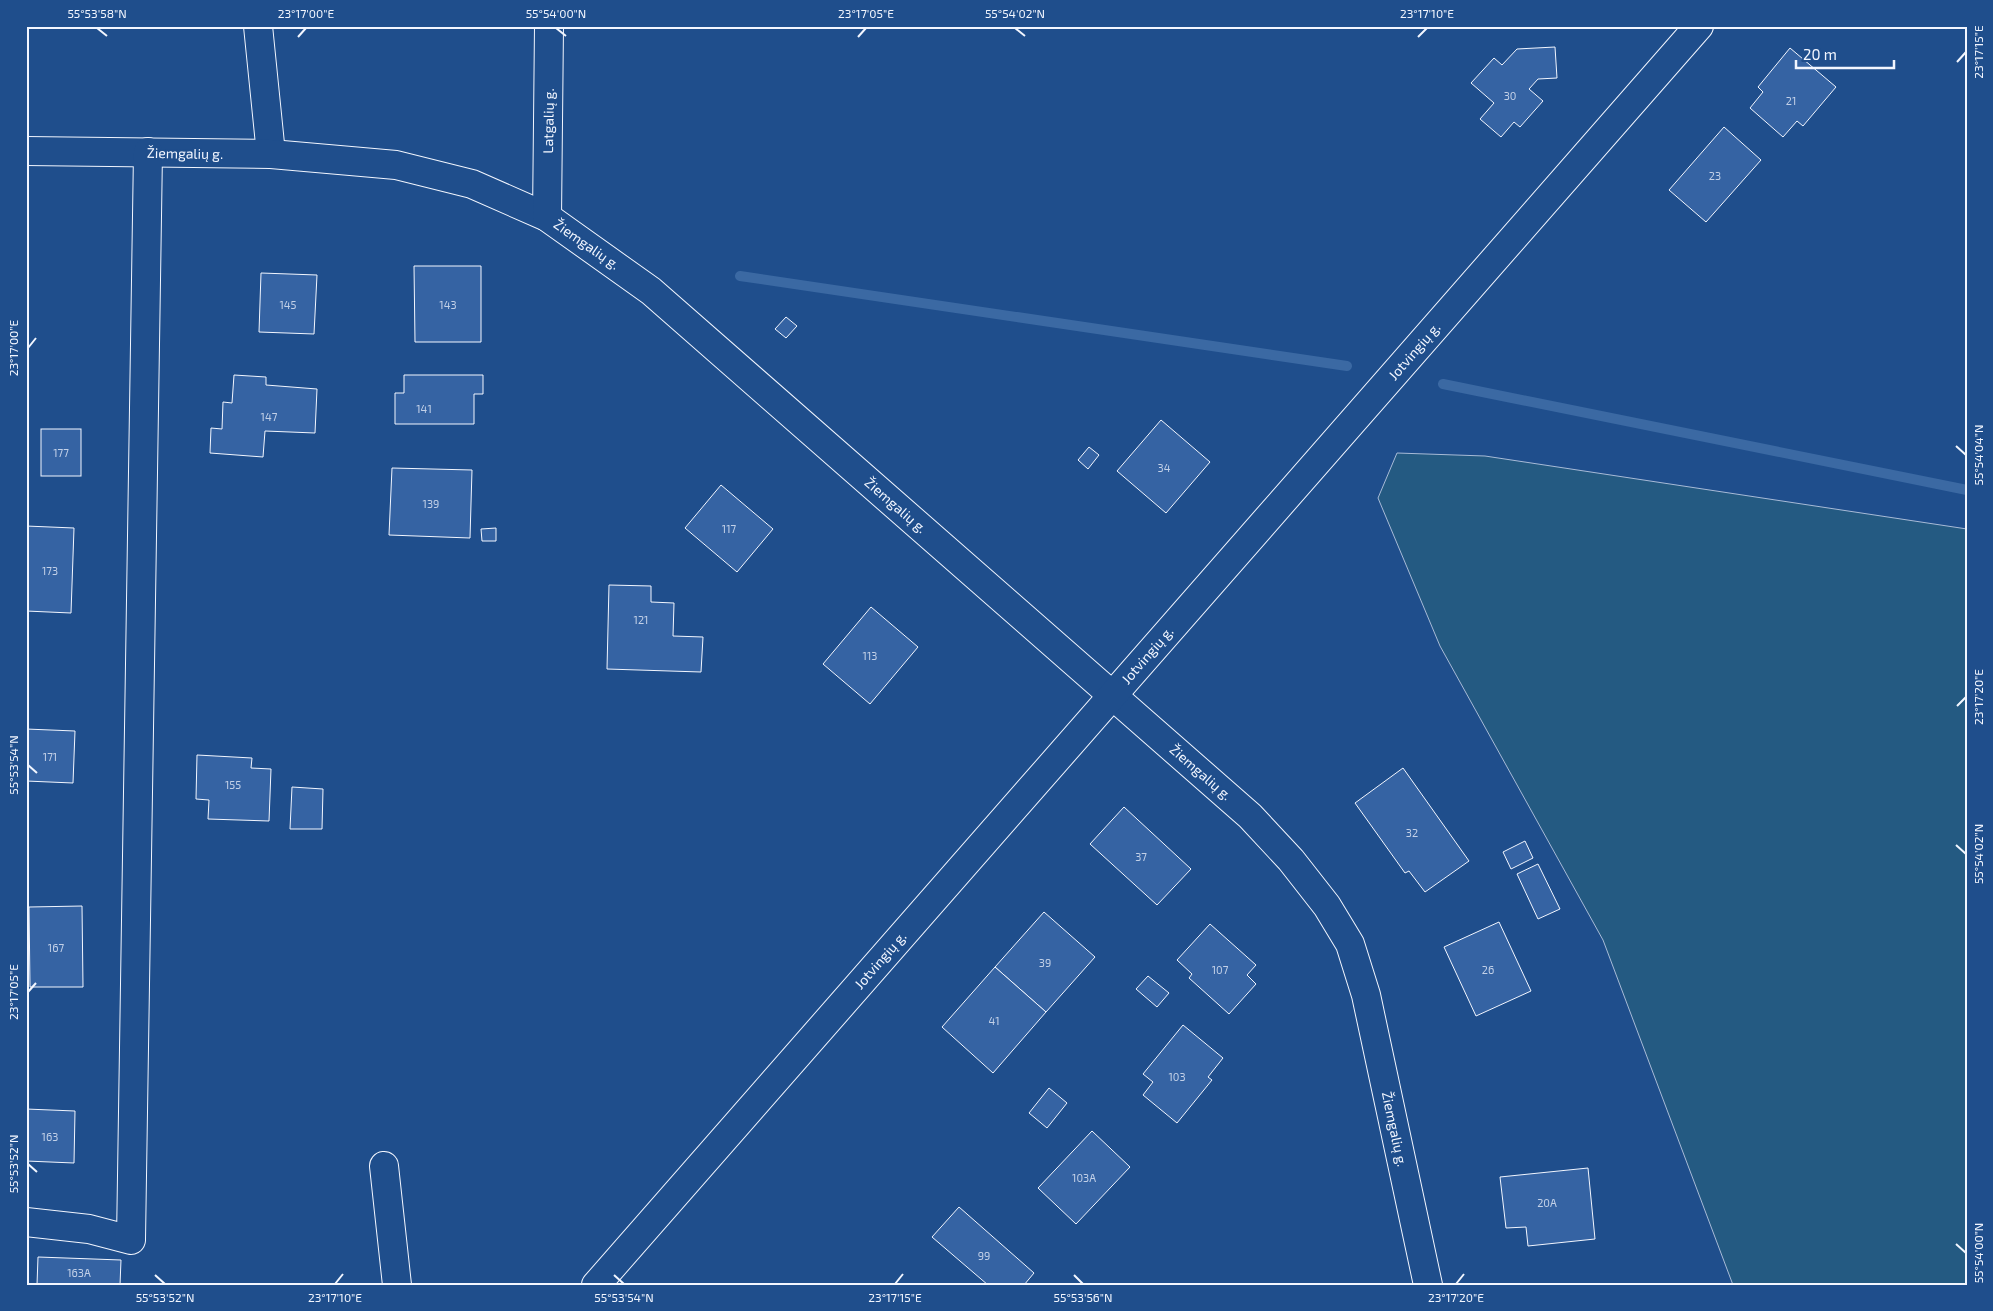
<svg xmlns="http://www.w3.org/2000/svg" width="1993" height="1311" viewBox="0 0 1993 1311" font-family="'Exo 2',sans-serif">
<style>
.green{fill:#245a82;stroke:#a8bbd7}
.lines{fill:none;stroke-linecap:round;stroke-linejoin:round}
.stream{stroke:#3b69a3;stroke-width:10}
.building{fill:#3563a3;stroke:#f2f6ff}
.street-casing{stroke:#f2f6ff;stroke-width:30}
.street{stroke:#1f4e8c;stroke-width:28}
.ticks{fill:none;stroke:#f2f6ff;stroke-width:2}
.labels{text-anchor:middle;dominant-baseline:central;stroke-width:4;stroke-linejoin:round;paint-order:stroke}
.number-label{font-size:11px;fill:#c3d1e8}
.street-label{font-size:14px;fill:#f2f6ff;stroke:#1f4e8c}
.neatline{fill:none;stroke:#f2f6ff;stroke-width:2}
.ticks-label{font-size:12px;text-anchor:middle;fill:#f2f6ff}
</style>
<rect width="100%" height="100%" fill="#1f4e8c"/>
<!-- green -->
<polygon class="green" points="1397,453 1485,456 1967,529 1967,1285 1733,1285 1603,940 1440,646 1378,498"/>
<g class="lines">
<!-- stream -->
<g class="stream">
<polyline points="740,276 1347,366"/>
<polyline points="1443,384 1967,490"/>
</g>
</g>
<!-- building -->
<g class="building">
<polygon points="1555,47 1557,78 1538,79 1529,89 1543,101 1520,127 1514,122 1501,137 1480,119 1494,103 1471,83 1494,58 1502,65 1517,49"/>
<polygon points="1790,48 1836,87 1803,126 1797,121 1783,137 1750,108 1763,92 1758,87"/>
<polygon points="1724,127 1761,160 1706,222 1669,190"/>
<polygon points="414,266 481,266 481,342 415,342"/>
<polygon points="261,273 317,275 314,334 259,332"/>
<polygon points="786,317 797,326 786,338 775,329"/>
<polygon points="234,375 266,377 266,385 317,389 315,433 265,431 263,457 210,453 211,428 222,429 223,402 232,403"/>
<polygon points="404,375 483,375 483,394 474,394 474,424 395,424 395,393 404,393"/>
<polygon points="1161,420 1210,462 1166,513 1117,471"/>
<rect x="41" y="429" width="40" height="47"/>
<polygon points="1089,447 1099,455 1088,469 1078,460"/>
<polygon points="392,468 472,470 470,538 389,535"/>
<polygon points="721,485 773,529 737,572 685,528"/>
<polygon points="26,526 74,528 71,613 26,611"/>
<polygon points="496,528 496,541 482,541 481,529"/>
<polygon points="609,585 651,586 651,602 674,603 673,636 703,637 701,672 607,669"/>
<polygon points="871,607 918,647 870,704 823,664"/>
<polygon points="26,729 75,731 73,783 26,781"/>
<polygon points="197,755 252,758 251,768 271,769 269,821 208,819 209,800 196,799"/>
<polygon points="1403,768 1469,861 1425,892 1409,871 1405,873 1355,803"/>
<polygon points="292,787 323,789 322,829 290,829"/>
<polygon points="1124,807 1191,869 1157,905 1090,844"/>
<polygon points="1525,841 1533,858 1511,869 1503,852"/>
<polygon points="1538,864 1560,909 1538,919 1517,874"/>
<polygon points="82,906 83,987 30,987 29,907"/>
<polygon points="1044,912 1095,957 1046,1012 995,967"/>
<polygon points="1499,922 1531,991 1476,1016 1444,947"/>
<polygon points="1210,924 1256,965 1247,975 1256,984 1229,1014 1189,978 1192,974 1177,960"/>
<polygon points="995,967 1046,1012 993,1073 942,1027"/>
<polygon points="1148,976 1169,993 1157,1007 1136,989"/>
<polygon points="1183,1025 1223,1058 1208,1077 1212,1080 1177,1123 1143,1095 1153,1082 1143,1074"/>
<polygon points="1049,1088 1067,1103 1047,1128 1029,1113"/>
<polygon points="26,1109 75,1111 74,1163 26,1161"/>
<polygon points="1092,1131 1130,1167 1076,1224 1038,1188"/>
<polygon points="1588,1168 1595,1239 1528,1246 1526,1227 1506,1228 1500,1177"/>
<polygon points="959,1207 1034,1273 1024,1285 988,1285 932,1237"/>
<polygon points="38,1257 121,1260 120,1285 37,1285"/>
</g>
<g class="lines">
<defs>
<g id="street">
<polyline points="258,26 271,154"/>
<polyline points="26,151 271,154 396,165 472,184 547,217 651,291 1250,816 1291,860 1327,906 1350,944 1366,995 1428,1285"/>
<polyline points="547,217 549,26"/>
<polyline points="384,1166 397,1285"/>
<polyline points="26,1222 89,1229 131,1240 148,152"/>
<polyline points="596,1285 1699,26"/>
</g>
</defs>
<!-- street casing -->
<use href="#street" class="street-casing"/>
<!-- street -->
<use href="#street" class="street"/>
</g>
<!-- ticks -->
<path class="ticks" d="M97 28 107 36M556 28 566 36M1015 28 1025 36M298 37 306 28M858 37 866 28M1418 37 1427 28M1957 62 1966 52M28 348 36 338M1956 446 1966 455M1957 706 1966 697M28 765 37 773M1956 845 1966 854M28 992 36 983M28 1164 37 1172M1956 1244 1966 1253M155 1275 165 1284M614 1275 624 1284M1074 1275 1083 1284M335 1284 343 1274M895 1284 903 1274M1456 1284 1464 1274"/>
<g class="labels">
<!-- number labels -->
<g class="number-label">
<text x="1510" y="95">30</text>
<text x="1791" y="100">21</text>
<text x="1715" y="175">23</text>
<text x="288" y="304">145</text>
<text x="448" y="304">143</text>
<text x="424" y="408">141</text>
<text x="269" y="416">147</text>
<text x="61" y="452">177</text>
<text x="1164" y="467">34</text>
<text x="431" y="503">139</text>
<text x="729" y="528">117</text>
<text x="50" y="570">173</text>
<text x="641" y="619">121</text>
<text x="870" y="655">113</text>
<text x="50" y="756">171</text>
<text x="233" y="784">155</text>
<text x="1412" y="832">32</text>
<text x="1141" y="856">37</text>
<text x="56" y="947">167</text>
<text x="1045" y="962">39</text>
<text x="1220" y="969">107</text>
<text x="1488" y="969">26</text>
<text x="994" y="1020">41</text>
<text x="1177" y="1076">103</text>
<text x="50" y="1136">163</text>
<text x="1084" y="1177">103A</text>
<text x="1547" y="1202">20A</text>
<text x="984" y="1255">99</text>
<text x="79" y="1272">163A</text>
</g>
<!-- street labels -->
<g class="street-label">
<text transform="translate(548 121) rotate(-89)">Latgalių g.</text>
<text transform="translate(185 153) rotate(1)">Žiemgalių g.</text>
<text transform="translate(587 244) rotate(35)">Žiemgalių g.</text>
<text transform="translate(1414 351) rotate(-49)">Jotvingių g.</text>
<text transform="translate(896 505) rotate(41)">Žiemgalių g.</text>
<text transform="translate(1147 655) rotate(-49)">Jotvingių g.</text>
<text transform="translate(1201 772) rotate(41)">Žiemgalių g.</text>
<text transform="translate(880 960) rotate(-49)">Jotvingių g.</text>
<text transform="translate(1395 1129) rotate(78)">Žiemgalių g.</text>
</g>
</g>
<!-- border -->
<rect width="1993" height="1311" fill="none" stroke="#1f4e8c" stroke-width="55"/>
<!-- scale -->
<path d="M1796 60v8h98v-8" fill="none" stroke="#f2f6ff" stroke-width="2.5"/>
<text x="1803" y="60" font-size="15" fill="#f2f6ff" stroke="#1f4e8c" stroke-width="4" paint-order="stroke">20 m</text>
<rect x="28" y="28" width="1938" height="1256" class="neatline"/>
<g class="ticks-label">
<text x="97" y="18">55°53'58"N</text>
<text x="306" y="18">23°17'00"E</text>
<text x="556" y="18">55°54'00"N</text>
<text x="866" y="18">23°17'05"E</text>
<text x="1015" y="18">55°54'02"N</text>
<text x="1427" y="18">23°17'10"E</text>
<text transform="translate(1979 52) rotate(-90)" y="4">23°17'15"E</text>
<text transform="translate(14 348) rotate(-90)" y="4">23°17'00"E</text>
<text transform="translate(1979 455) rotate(-90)" y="4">55°54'04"N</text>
<text transform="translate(1979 697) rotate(-90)" y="4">23°17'20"E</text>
<text transform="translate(14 765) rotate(-90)" y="4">55°53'54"N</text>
<text transform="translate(1979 854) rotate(-90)" y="4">55°54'02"N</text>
<text transform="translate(14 992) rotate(-90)" y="4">23°17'05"E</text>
<text transform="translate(14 1164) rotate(-90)" y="4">55°53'52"N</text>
<text transform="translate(1979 1253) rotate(-90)" y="4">55°54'00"N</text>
<text x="165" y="1302">55°53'52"N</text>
<text x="335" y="1302">23°17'10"E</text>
<text x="624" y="1302">55°53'54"N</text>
<text x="895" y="1302">23°17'15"E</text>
<text x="1083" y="1302">55°53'56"N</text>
<text x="1456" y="1302">23°17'20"E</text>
</g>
</svg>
